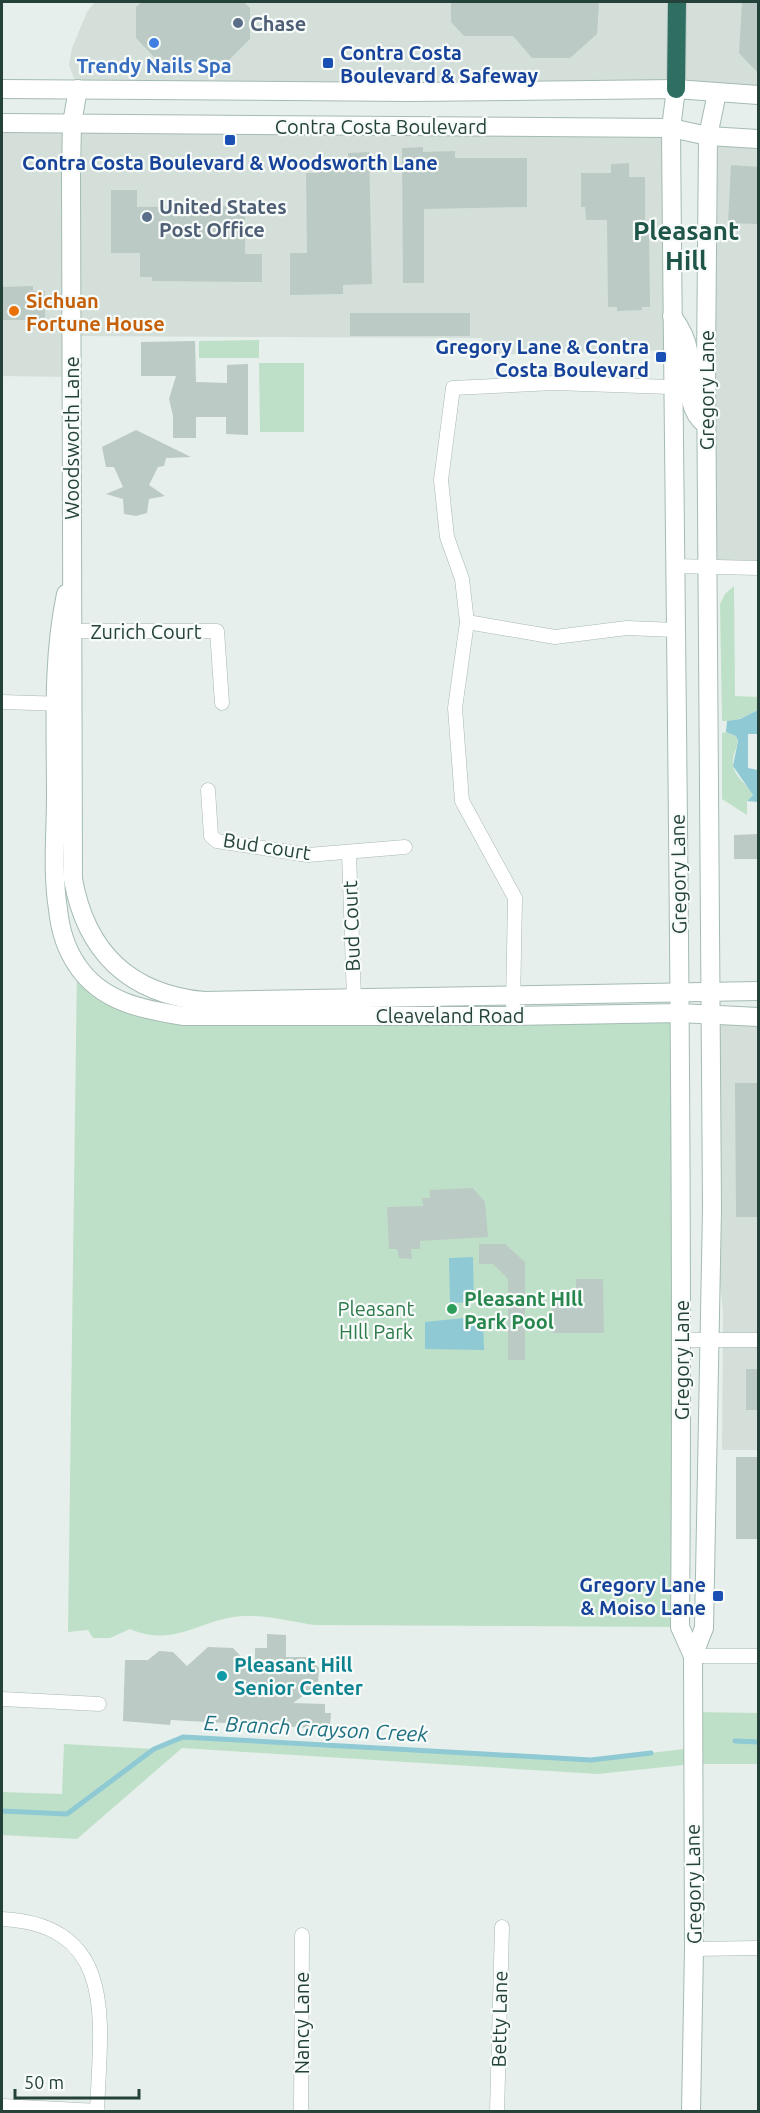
<svg xmlns="http://www.w3.org/2000/svg" width="760" height="2113" viewBox="0 0 760 2113" font-family="Ubuntu,sans-serif">
<style>
.built{fill:#d4dfda}
.green{fill:#bfe0c8}
.water{fill:#8ec9d4}
.lines{fill:none;stroke-linecap:round;stroke-linejoin:round}
.stream{stroke:#8ec9d4;stroke-width:5}
.building{fill:#bbcac4}
.street-casing{stroke:#a8b8b2;stroke-width:15}
.secondary-casing{stroke:#a4bbb3;stroke-width:20}
.highway-casing{stroke:#c2cac8;stroke-width:20}
.street{stroke:#fff;stroke-width:14}
.secondary{stroke:#fff;stroke-width:18}
.highway{stroke:#2f6f62;stroke-width:18}
.service-dot{fill:#5c6f8a;stroke:#f7fbf9;stroke-width:2}
.shop-dot{fill:#3f7fe0;stroke:#f7fbf9;stroke-width:2}
.transit-dot{fill:#1a4fb4;stroke:#f7fbf9;stroke-width:2}
.food-dot{fill:#e8710a;stroke:#f7fbf9;stroke-width:2}
.leisure-dot{fill:#2e9e5b;stroke:#f7fbf9;stroke-width:2}
.culture-dot{fill:#0f9aa8;stroke:#f7fbf9;stroke-width:2}
.labels{text-anchor:middle;dominant-baseline:central;stroke-width:4.5;stroke-linejoin:round;paint-order:stroke}
.service-label{font-size:20px;font-weight:bold;fill:#4e5e75;stroke:#f7fbf9;text-anchor:start}
.transit-label{font-size:20px;font-weight:bold;fill:#164399;stroke:#f7fbf9;text-anchor:end}
.shop-label{font-size:20px;font-weight:bold;fill:#366cbe;stroke:#f7fbf9}
.street-label{font-size:20px;fill:#24423a;stroke:#f7fbf9}
.food-label{font-size:20px;font-weight:bold;fill:#c56008;stroke:#f7fbf9;text-anchor:start}
.leisure-label{font-size:20px;font-weight:bold;fill:#27864d;stroke:#f7fbf9;text-anchor:start}
.park-label{font-size:20px;fill:#2d7a4b;stroke:#f7fbf9}
.culture-label{font-size:20px;font-weight:bold;fill:#0d838f;stroke:#f7fbf9;text-anchor:start}
.water-label{font-size:21px;font-style:italic;fill:#1c6f80;stroke:#f7fbf9}
.district-label{font-size:26px;font-weight:bold;fill:#1f5548;stroke:#f7fbf9}
</style>
<rect width="100%" height="100%" fill="#e6efeb"/>
<!-- built -->
<g class="built">
<polygon points="95,2 758,2 758,95 78,89 69,65 72,48 87,12"/>
<polygon points="2,123 671,128 672,350 483,355 482,338 72,336 71,377 2,376"/>
<polygon points="708,136 758,139 758,568 706,567"/>
<polygon points="711,1017 758,1017 758,1450 722,1450 723,1312 712,1209"/>
</g>
<!-- green -->
<g class="green">
<polygon points="259,340 259,358 199,358 199,341"/>
<polygon points="259,363 304,363 304,432 260,432"/>
<path d="M734 586 735 696 758 697V710C746 716 736 722 722 721L720 604 725 594Z"/>
<path d="M726 732 736 736C740 746 733 751 733 761 732 776 747 783 753 795L747 801V815L722 799V733Z"/>
<path d="M77 966 142 1010 679 1013 680 1627 315 1625C292 1622 269 1615 246 1616 201 1617 177 1649 130 1629L110 1638H93L88 1630 68 1632Z"/>
<polygon points="693,1712 758,1713 758,1764 693,1764 598,1774 182,1748 77,1839 2,1835 2,1792 62,1794 64,1744 154,1749 183,1737 591,1760 693,1748"/>
</g>
<!-- water -->
<g class="water">
<polygon points="758,710 758,734 748,734 748,768 758,770 758,802 747,801 753,795 733,766 738,741 736,736 726,732 727,721 740,719"/>
<polygon points="473,1257 474,1302 450,1303 449,1258"/>
<polygon points="483,1316 484,1350 425,1349 425,1322"/>
</g>
<g class="lines">
<!-- stream -->
<g class="stream">
<polyline points="735,1741 758,1742"/>
<polyline points="2,1811 67,1814 154,1749 183,1737 591,1760 651,1753"/>
</g>
</g>
<!-- building -->
<g class="building">
<polygon points="142,2 244,2 250,8 250,39 228,61 159,62 136,38 136,7"/>
<polygon points="451,2 599,2 597,34 570,58 532,58 513,36 464,36 451,22"/>
<polygon points="742,2 759,2 759,74 739,53"/>
<polygon points="423,147 423,152 455,151 455,158 527,158 527,207 424,209 424,283 403,283 402,148"/>
<polygon points="369,152 372,284 343,285 343,294 290,295 290,253 307,253 306,173 317,173 316,164 348,163 348,153"/>
<polygon points="629,163 629,177 645,177 645,230 649,230 650,307 642,307 642,310 617,311 617,307 608,307 607,220 586,220 585,207 581,207 581,173 611,173 611,164"/>
<polygon points="731,165 759,167 759,224 728,223"/>
<polygon points="111,190 137,190 137,207 245,206 245,254 262,254 262,282 152,281 152,277 140,277 140,253 111,253"/>
<polygon points="33,286 33,291 45,291 45,320 2,320 2,287"/>
<rect x="350" y="313" width="120" height="23"/>
<polygon points="195,341 196,382 227,383 227,365 248,364 248,435 226,434 226,417 196,417 196,438 173,438 173,416 169,399 176,376 141,376 141,342"/>
<polygon points="136,430 191,457 166,458 164,466 158,467 149,485 165,496 149,499 147,513 136,516 124,514 123,499 106,494 123,487 114,467 106,467 102,447"/>
<polygon points="759,834 759,859 734,859 734,835"/>
<polygon points="735,1083 759,1083 759,1217 736,1217"/>
<polygon points="473,1188 485,1202 488,1237 420,1241 420,1249 411,1249 412,1259 399,1258 397,1249 389,1249 387,1207 423,1206 422,1198 430,1198 430,1190"/>
<polygon points="479,1244 505,1244 525,1262 525,1360 508,1360 508,1279 493,1264 479,1264"/>
<polygon points="576,1279 603,1279 604,1333 553,1333 552,1299 576,1299"/>
<rect x="746" y="1369" width="13" height="41"/>
<rect x="736" y="1457" width="23" height="82"/>
<polygon points="267,1634 286,1635 286,1657 308,1657 319,1668 318,1685 293,1703 325,1704 325,1713 331,1713 330,1729 171,1720 170,1725 123,1721 125,1660 148,1660 159,1651 173,1652 187,1666 208,1647 233,1648 255,1671 255,1648 267,1648"/>
</g>
<g class="lines">
<defs>
<g id="street">
<polyline points="674,566 758,568"/>
<polyline points="467,622 555,637 627,628 675,630"/>
<polyline points="74,631 217,631 222,703"/>
<polyline points="2,702 65,704"/>
<polyline points="208,790 211,836 217,841 308,855 405,847"/>
<polyline points="349,853 354,999"/>
<polyline points="513,1005 515,898 462,801 455,708 467,622 462,579 447,537 441,480 453,388 554,383 671,387"/>
<polyline points="680,1340 758,1340"/>
<polyline points="693,1656 758,1656"/>
<polyline points="2,1699 99,1704"/>
<path d="M2 1919C120 1925 100 2025 97 2112"/>
<polyline points="694,1949 758,1948"/>
<polyline points="2,2106 98,2111"/>
<polyline points="301,2112 302,1935"/>
<polyline points="497,2112 502,1927"/>
</g>
<g id="secondary">
<polyline points="2,89 412,92 676,89 758,95"/>
<path d="M78 89 72 123 71 172 73 879C86 952 129 994 204 1001L758 991"/>
<path d="M676 89 671 128C675 628 684 1127 680 1627L693 1656"/>
<polyline points="2,123 671,128 708,136 758,139"/>
<path d="M672 316C680 327 686 337 688 350 691 375 683 408 706 425"/>
<path d="M66 594C52 660 56 728 56 795 56 832 52 872 58 909 60 929 66 949 77 965 101 1002 144 1010 184 1016H513L679 1013 758 1017"/>
<polyline points="691,2112 694,1949 693,1656 704,1628 712,1209 706,366 708,136 717,93"/>
</g>
<polyline id="highway" points="676,89 677,2"/>
</defs>
<!-- street casing -->
<use href="#street" class="street-casing"/>
<!-- secondary casing -->
<use href="#secondary" class="secondary-casing"/>
<!-- highway casing -->
<use href="#highway" class="highway-casing"/>
<!-- street -->
<use href="#street" class="street"/>
<!-- secondary -->
<use href="#secondary" class="secondary"/>
<!-- highway -->
<use href="#highway" class="highway"/>
</g>
<!-- markers -->
<g class="service-dot">
<circle cx="238" cy="23" r="6"/>
<circle cx="147" cy="217" r="6"/>
</g>
<circle class="shop-dot" cx="154" cy="43" r="6"/>
<g class="transit-dot">
<rect x="322" y="57" width="12" height="12" rx="3"/>
<rect x="224" y="134" width="12" height="12" rx="3"/>
<rect x="655" y="351" width="12" height="12" rx="3"/>
<rect x="712" y="1590" width="12" height="12" rx="3"/>
</g>
<circle class="food-dot" cx="14" cy="311" r="6"/>
<circle class="leisure-dot" cx="452" cy="1309" r="6"/>
<circle class="culture-dot" cx="222" cy="1676" r="6"/>
<g class="labels">
<!-- service labels -->
<g class="service-label">
<text x="250" y="23">Chase</text>
<text x="159" y="206">United States<tspan x="159" dy="23">Post Office</tspan></text>
</g>
<!-- transit labels -->
<g class="transit-label">
<text x="340" y="52" text-anchor="start">Contra Costa<tspan x="340" dy="23">Boulevard &amp; Safeway</tspan></text>
<text x="230" y="162" text-anchor="middle">Contra Costa Boulevard &amp; Woodsworth Lane</text>
<text x="649" y="346">Gregory Lane &amp; Contra<tspan x="649" dy="23">Costa Boulevard</tspan></text>
<text x="706" y="1584">Gregory Lane<tspan x="706" dy="23">&amp; Moiso Lane</tspan></text>
</g>
<!-- shop labels -->
<g class="shop-label">
<text x="154" y="65">Trendy Nails Spa</text>
</g>
<!-- street labels -->
<g class="street-label">
<text x="381" y="126">Contra Costa Boulevard</text>
<text transform="translate(706 390) rotate(-90)">Gregory Lane</text>
<text transform="translate(71 438) rotate(-90)">Woodsworth Lane</text>
<text x="146" y="631">Zurich Court</text>
<text transform="translate(267 846) rotate(9)">Bud court</text>
<text transform="translate(678 874) rotate(-91)">Gregory Lane</text>
<text transform="translate(351 926) rotate(-92)">Bud Court</text>
<text x="450" y="1015">Cleaveland Road</text>
<text transform="translate(681 1360) rotate(-90)">Gregory Lane</text>
<text transform="translate(693 1884) rotate(-91)">Gregory Lane</text>
<text transform="translate(499 2019) rotate(-89)">Betty Lane</text>
<text transform="translate(301 2023) rotate(-90)">Nancy Lane</text>
</g>
<!-- food labels -->
<g class="food-label">
<text x="26" y="300">Sichuan<tspan x="26" dy="23">Fortune House</tspan></text>
</g>
<!-- leisure labels -->
<g class="leisure-label">
<text x="464" y="1298">Pleasant HIll<tspan x="464" dy="23">Park Pool</tspan></text>
</g>
<!-- park labels -->
<g class="park-label">
<text x="376" y="1308">Pleasant<tspan x="376" dy="23">HIll Park</tspan></text>
</g>
<!-- culture labels -->
<g class="culture-label">
<text x="234" y="1664">Pleasant Hill<tspan x="234" dy="23">Senior Center</tspan></text>
</g>
<!-- water labels -->
<g class="water-label">
<text transform="translate(316 1728) rotate(3)">E. Branch Grayson Creek</text>
</g>
<!-- district labels -->
<g class="district-label">
<text x="686" y="230">Pleasant<tspan x="686" dy="30">Hill</tspan></text>
</g>
</g>
<!-- border -->
<rect width="760" height="2113" fill="none" stroke="#24423a" stroke-width="6"/>
<!-- scale -->
<path d="M15 2089v9h124v-9" fill="none" stroke="#24423a" stroke-width="3"/>
<text x="24" y="2089" font-size="18" fill="#24423a" stroke="#f7fbf9" stroke-width="4.5" paint-order="stroke">50 m</text>
</svg>
